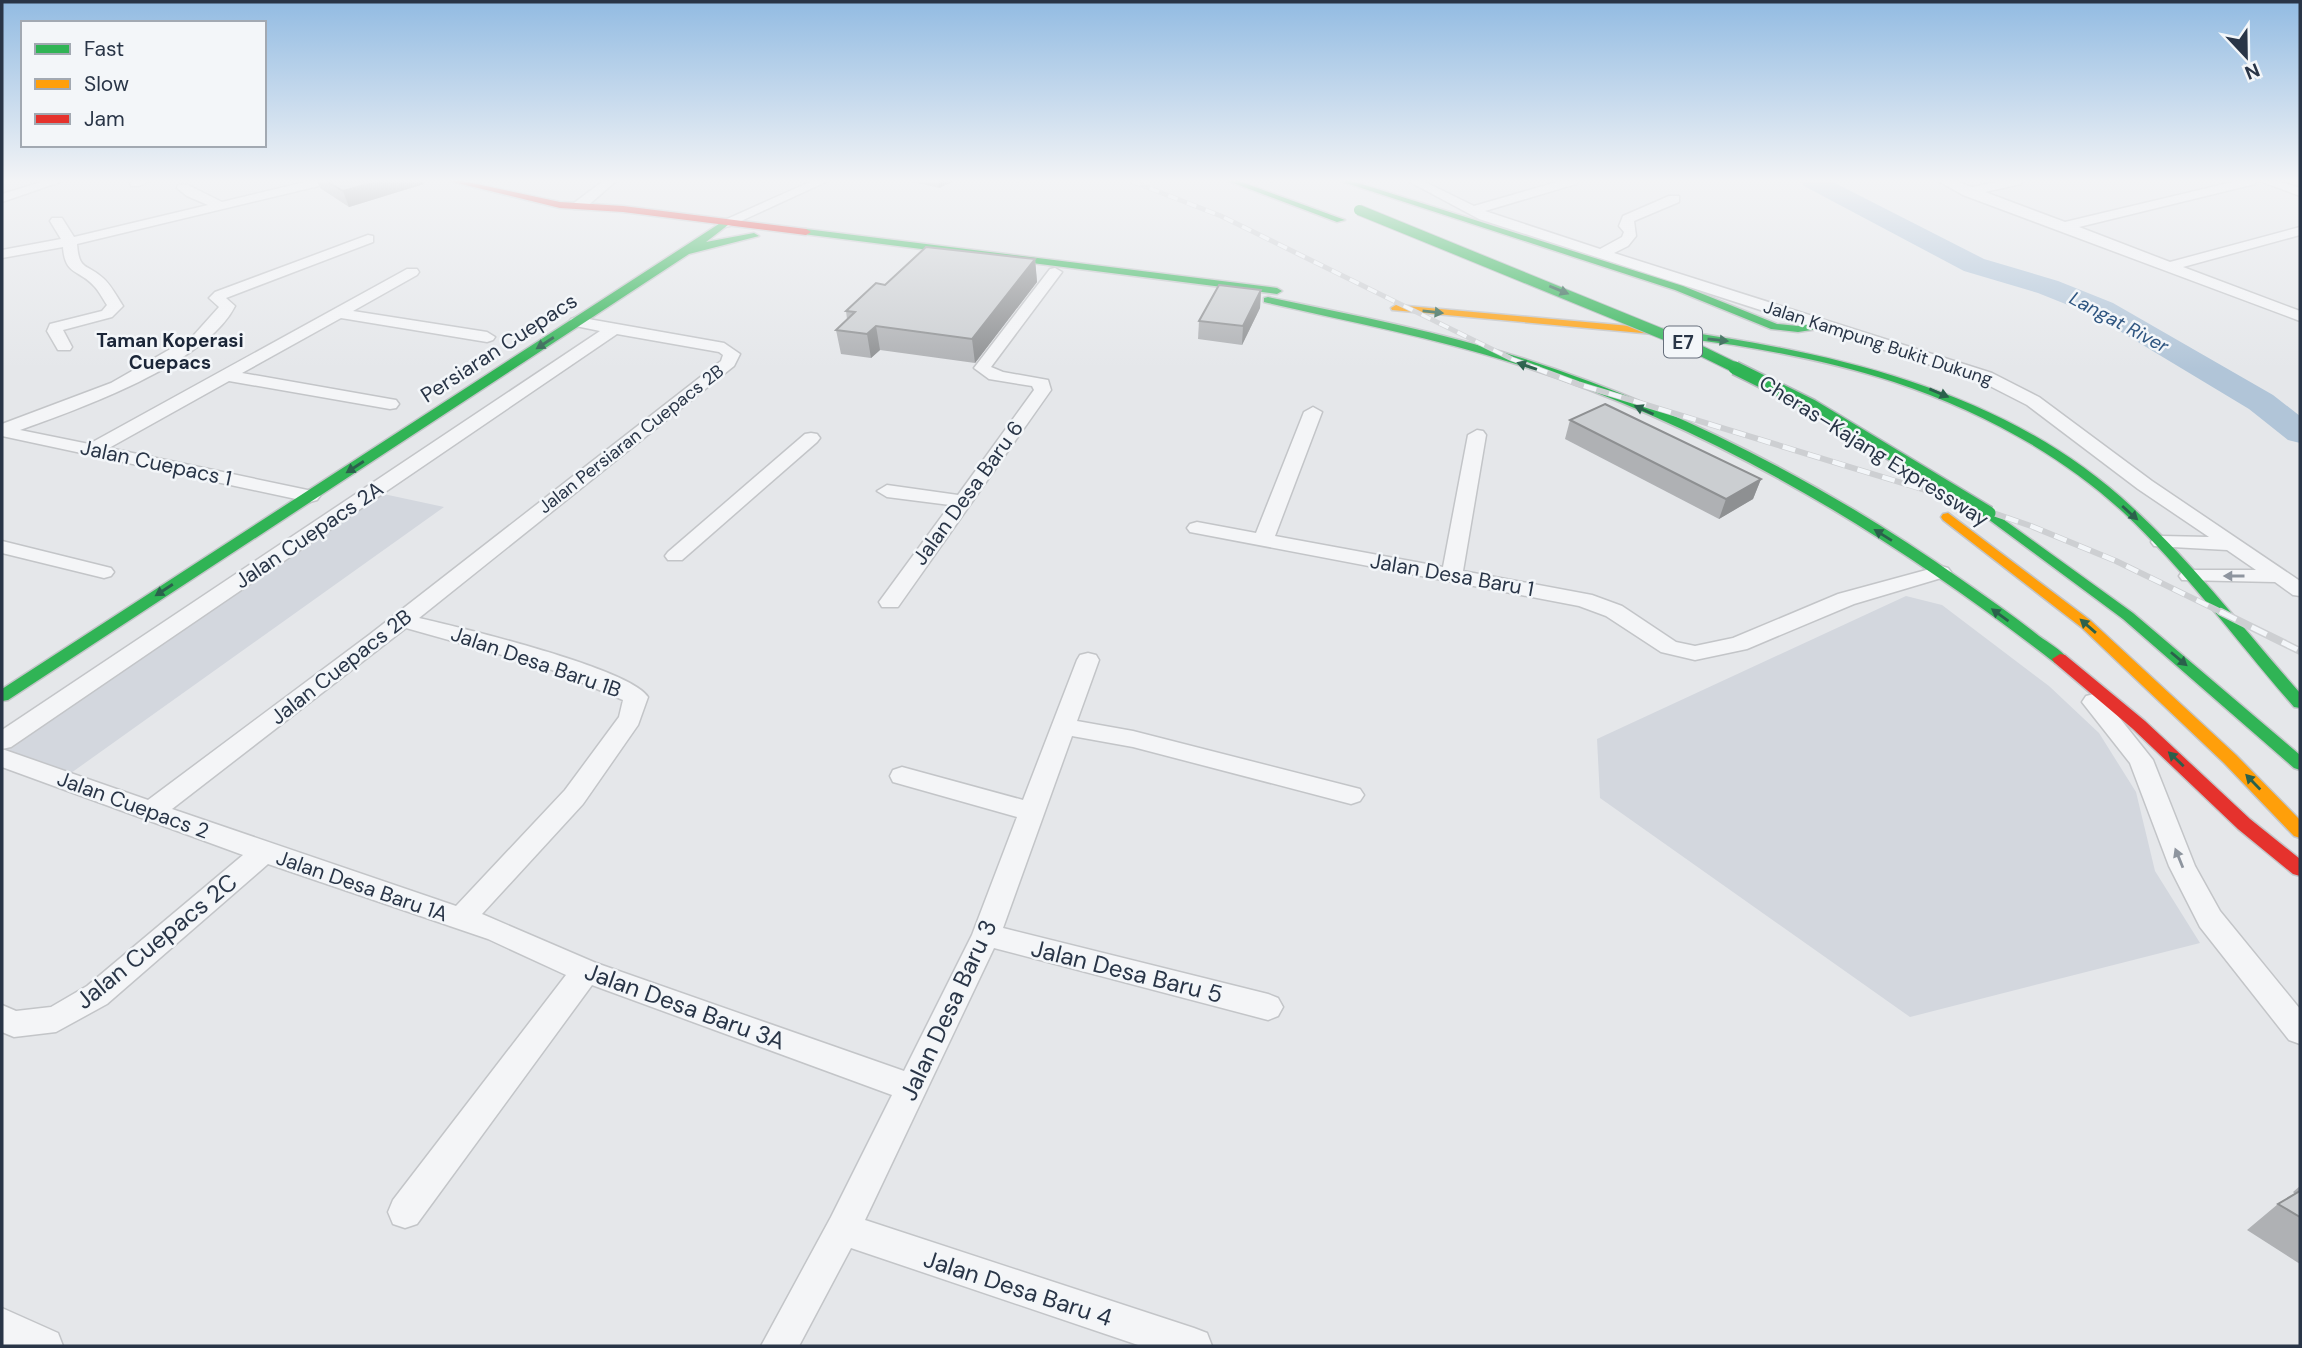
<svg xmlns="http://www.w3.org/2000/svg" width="2302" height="1348" viewBox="0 0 2302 1348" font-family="'DM Sans',sans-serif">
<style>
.built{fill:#d3d7de}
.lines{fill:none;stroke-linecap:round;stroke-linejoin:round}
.river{fill:#b1c5d8;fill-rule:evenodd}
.street-casing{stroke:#c3c5c8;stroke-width:3}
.fast-casing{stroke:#c3c5c8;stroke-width:3}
.slow-casing{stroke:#c3c5c8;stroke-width:3}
.jam-casing{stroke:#c3c5c8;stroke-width:3}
.street{fill:#f4f5f7;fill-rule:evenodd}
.fast{fill:#30b455;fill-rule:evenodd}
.slow{fill:#ff9f0a;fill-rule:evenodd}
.jam{fill:#e5322d;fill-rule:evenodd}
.rail-far2-casing{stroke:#cdcfd2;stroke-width:5}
.rail-far1-casing{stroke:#cdcfd2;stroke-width:6}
.rail-casing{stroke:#cdcfd2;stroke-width:8}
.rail-far2{stroke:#f3f6f9;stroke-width:3.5;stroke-dasharray:10;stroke-linecap:butt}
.rail-far1{stroke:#f3f6f9;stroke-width:4.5;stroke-dasharray:13;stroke-linecap:butt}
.rail{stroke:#f3f6f9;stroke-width:5;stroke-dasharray:17;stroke-linecap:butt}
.fast-bridge-far1-casing{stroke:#b7babf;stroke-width:12;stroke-linecap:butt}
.fast-bridge-casing{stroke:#b7babf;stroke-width:16;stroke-linecap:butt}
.fast-bridge-far1{stroke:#30b455;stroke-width:10}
.fast-bridge{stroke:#30b455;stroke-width:13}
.wall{fill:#afb1b4}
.shaded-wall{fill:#8e9092}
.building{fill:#cbced1;stroke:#8e9092;stroke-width:2}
.oneway{fill:#2b614c}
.oneway2{fill:#8e959f}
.labels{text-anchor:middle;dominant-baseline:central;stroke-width:5;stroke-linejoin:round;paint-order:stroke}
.far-street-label{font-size:18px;fill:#293547;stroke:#f3f6f9}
.far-water-label{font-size:19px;font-style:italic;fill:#2e5580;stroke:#f3f6f9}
.far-neighbourhood-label{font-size:19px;font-weight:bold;fill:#1b2638;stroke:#f3f6f9}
.shield{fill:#f3f6f9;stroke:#666f7c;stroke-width:2}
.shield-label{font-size:19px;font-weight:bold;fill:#293547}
.street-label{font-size:21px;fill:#293547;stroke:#f3f6f9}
.near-street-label{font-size:24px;fill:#293547;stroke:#f3f6f9}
</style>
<rect width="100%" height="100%" fill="#e5e7ea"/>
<!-- built -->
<g class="built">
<polygon points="379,493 444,507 71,773 2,748"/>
<polygon points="1906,596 1942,605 2049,686 2099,733 2136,792 2155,871 2200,943 1910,1017 1600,798 1597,739"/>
</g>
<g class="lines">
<!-- river -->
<polygon class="river" points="1801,181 1831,181 1984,259 2058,281 2113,303 2273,395 2300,416 2300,443 2288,440 2249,409 2093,315 2038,293 1964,271 1804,186"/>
<defs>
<g id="street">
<polygon points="45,181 63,181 2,202 2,194"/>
<polygon points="130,181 149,181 139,186 131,186"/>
<path d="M309 181H329L327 184 77 244C79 271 86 263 103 278 111 285 117 297 123 306L112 317 63 330 72 347 70 350H58L47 331 50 324 102 311 107 305C103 299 99 291 94 286 79 269 65 276 63 247L2 258V250L61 239 50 221 52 218H62L74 237 208 205 187 196 177 188 178 185H188L222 202Z"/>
<polygon points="603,181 616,181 584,209 574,209 574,203"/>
<polygon points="812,181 828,181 730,226 725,227 718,223"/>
<polygon points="1408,181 1423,181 1474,206 1560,181 1578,181 1576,184 1485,211 1600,249 1622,237 1624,232 1619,226 1623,216 1669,196 1679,196 1679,202 1634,221 1636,236 1628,246 1614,253 1992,373 2039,397 2152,481 2300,581 2300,596 2293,595 2275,582 2182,580 2179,576 2182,572 2189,570 2256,570 2227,550 2154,546 2151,542 2154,538 2161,536 2209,537 2138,489 2027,405 1980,381 1479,219"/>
<polygon points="1938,181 1955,181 1972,187 2002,181 2023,181 2021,184 1985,192 2065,222 2237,181 2257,181 2255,184 2079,227 2170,262 2300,227 2300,235 2183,267 2300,311 2300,321 1963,195"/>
<polygon points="2260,181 2278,181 2300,188 2300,196"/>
<path d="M368 235 373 236V242L226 298 235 306C206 364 79 409 20 430L89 444 407 269H417L419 272 417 275 353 311 487 332 495 337 493 340 487 342 341 318 242 373 390 399 396 400 399 404 396 408 390 409 229 381 109 448 317 492 320 496 317 500 310 502 2 436V424L111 383 193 336 219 307 209 298 215 292Z"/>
<polygon points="1055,268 1062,272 991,367 1003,372 1048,380 1051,390 898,607 882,607 879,602 950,505 887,497 877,491 887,485 958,495 1034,390 1032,386 989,379 974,368 1050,269"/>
<path d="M577 317 724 343 740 354 734 366 419 618C458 627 630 668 648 697L638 725 583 804 482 914 596 963 904 1071 972 935 1017 817 893 782 890 776 893 770 902 767 1023 800 1077 660 1080 655 1088 653 1096 655 1099 660 1077 721 1133 731 1360 789 1364 795 1360 801 1351 804 1133 747 1072 736 1003 928 1268 994 1278 998 1283 1007 1278 1016 1268 1020 994 948 865 1220 1194 1328 1207 1333 1212 1346H1141L851 1248 799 1346H761L831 1217 892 1095 592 985 417 1224 405 1228 393 1224 388 1212 393 1200 566 975 488 939 268 864 107 1004 56 1032 14 1037 2 1032V1005L16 1011 51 1007 87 986 243 855 2 767V730L600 331 571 325 569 322 571 319ZM617 334 719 352 723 355 721 361 369 635 148 800 2 749 11 747ZM406 628 545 667 623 700 619 717 565 790 456 906 172 809Z"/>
<polygon points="1313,407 1322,412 1275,536 1443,567 1468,435 1477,430 1483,431 1486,435 1463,571 1592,595 1622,606 1676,642 1695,646 1733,638 1838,594 1941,566 1948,568 1951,572 1948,576 1854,604 1747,649 1695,660 1661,652 1606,616 1579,606 1190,532 1187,528 1190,524 1197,522 1256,533 1304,412"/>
<polygon points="811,433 817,434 820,438 817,442 682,560 668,560 665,556 668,552 805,434"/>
<polygon points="2,541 111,568 114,572 111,576 104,578 2,553"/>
<polygon points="2094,694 2102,696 2153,760 2195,866 2220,911 2300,1009 2300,1044 2289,1040 2200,927 2169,866 2130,763 2082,702 2086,696"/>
<polygon points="2,1308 58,1333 63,1346 2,1345"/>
</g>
<g id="fast">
<polygon points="1228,181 1239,181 1345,220 1337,222"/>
<polygon points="1340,181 1352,181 1683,286 1777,324 1798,326 1825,322 1830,325 1825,328 1798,332 1771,329 1675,290"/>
<polygon points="725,220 728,221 728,225 706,242 754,233 759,236 689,254 8,700 2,701 2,689"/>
<polygon points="806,229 1277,288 1282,291 1277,294 803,234 803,230"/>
<path d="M1268 297C1354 315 1441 332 1525 359 1680 409 1829 486 1962 580 1988 598 2014 616 2039 636 2049 643 2061 650 2068 659L2060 664 2055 663C1892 536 1713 427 1516 364 1433 337 1349 322 1264 302V298Z"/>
<path d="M1675 330C1839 354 2008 391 2133 508 2194 564 2245 631 2300 693V708L2294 707C2237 642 2186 571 2123 512 2058 452 1977 410 1894 382 1842 365 1788 354 1734 345 1713 342 1692 340 1671 335L1670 333Z"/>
<polygon points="1989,509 2133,613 2300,755 2300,770 2294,768 2123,619 1984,516 1982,513"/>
</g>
<g id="slow">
<polygon points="1396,305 1675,330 1680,333 1675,336 1392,310 1391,308"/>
<polygon points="1948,513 2091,621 2236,755 2300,820 2300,838 2294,836 2224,763 2081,627 1943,520 1941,517 1943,514"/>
</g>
<g id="jam">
<polygon points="449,181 463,181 560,202 623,206 806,229 811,232 806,235 623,212 560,208"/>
<polygon points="2060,654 2065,655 2145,721 2250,819 2300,859 2300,876 2293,874 2238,829 2133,729 2055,663 2052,659"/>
</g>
</defs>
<!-- street casing -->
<use href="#street" class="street-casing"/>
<!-- fast casing -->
<use href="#fast" class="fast-casing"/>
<!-- slow casing -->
<use href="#slow" class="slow-casing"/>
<!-- jam casing -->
<use href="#jam" class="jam-casing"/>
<!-- street -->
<use href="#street" class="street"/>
<!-- fast -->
<use href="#fast" class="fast"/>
<!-- slow -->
<use href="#slow" class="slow"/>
<!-- jam -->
<use href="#jam" class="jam"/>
<defs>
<polyline id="rail-far2" points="1131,181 1221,216 1512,359 1539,369"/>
<polyline id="rail-far1" points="1535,368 1578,384 1935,493 2031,526 2116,561 2225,614"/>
<polyline id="rail" points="2221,612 2300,651"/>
</defs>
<!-- rail-far2 casing -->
<use href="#rail-far2" class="rail-far2-casing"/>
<!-- rail-far1 casing -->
<use href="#rail-far1" class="rail-far1-casing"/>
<!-- rail casing -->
<use href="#rail" class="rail-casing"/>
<!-- rail-far2 -->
<use href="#rail-far2" class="rail-far2"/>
<!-- rail-far1 -->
<use href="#rail-far1" class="rail-far1"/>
<!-- rail -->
<use href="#rail" class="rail"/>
<defs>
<polyline id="fast-bridge-far1" points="1359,210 1687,344 1738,369"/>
<polyline id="fast-bridge" points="1735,368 1812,406 1989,513"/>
</defs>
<!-- fast-bridge-far1 casing -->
<use href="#fast-bridge-far1" class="fast-bridge-far1-casing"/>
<!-- fast-bridge casing -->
<use href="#fast-bridge" class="fast-bridge-casing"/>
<!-- fast-bridge-far1 -->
<use href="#fast-bridge-far1" class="fast-bridge-far1"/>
<!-- fast-bridge -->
<use href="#fast-bridge" class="fast-bridge"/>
</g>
<!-- wall -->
<g class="wall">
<polygon points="317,181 423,181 424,184 349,207 320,188"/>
<polygon points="909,181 954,181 939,188"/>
<polygon points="1035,259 1037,282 975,363 880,350 871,358 841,354 836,330 847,319 846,311 885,285"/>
<polygon points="1261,290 1260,308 1242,345 1198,339 1199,321"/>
<polygon points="1570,420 1761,479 1753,499 1719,519 1565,439"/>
<polygon points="2300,1186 2300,1264 2247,1230 2278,1204 2295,1194 2293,1192"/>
</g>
<!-- shaded-wall -->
<g class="shaded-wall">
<polygon points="379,181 423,181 424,184 349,207 343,191"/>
<polygon points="938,181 954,181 939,188"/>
<polygon points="1035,259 1037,282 975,363 972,339"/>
<polygon points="1261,290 1260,308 1242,345 1243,326"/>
<polygon points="876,326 880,350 871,358 867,334"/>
<polygon points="1761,479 1753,499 1719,519 1726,499"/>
</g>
<!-- building -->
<g class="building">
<polygon points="326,181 379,181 343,191"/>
<polygon points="926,247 1035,259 972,339 876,326 867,334 836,330 855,312 846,311 876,283 885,285"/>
<polygon points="1219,285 1261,290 1243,326 1199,321"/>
<polygon points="1605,404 1761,479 1726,499 1570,420"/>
<polygon points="2300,1191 2300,1217 2278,1204"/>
</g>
<!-- one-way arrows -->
<defs><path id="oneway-solid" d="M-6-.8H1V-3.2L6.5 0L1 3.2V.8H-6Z" transform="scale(1.75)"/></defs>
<g class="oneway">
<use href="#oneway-solid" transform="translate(1559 290) rotate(22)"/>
<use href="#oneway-solid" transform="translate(1433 312) rotate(6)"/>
<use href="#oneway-solid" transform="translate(1718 340) rotate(6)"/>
<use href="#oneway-solid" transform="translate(545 343) rotate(147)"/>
<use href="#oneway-solid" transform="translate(1527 366) rotate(-161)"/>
<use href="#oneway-solid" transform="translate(1939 393) rotate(23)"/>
<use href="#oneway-solid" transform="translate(1644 410) rotate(-156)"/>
<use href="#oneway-solid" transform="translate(355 467) rotate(147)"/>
<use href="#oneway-solid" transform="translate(2130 513) rotate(42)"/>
<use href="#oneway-solid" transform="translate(1883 535) rotate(-148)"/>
<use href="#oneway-solid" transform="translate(164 590) rotate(147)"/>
<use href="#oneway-solid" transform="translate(2000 615) rotate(-144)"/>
<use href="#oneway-solid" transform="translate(2088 626) rotate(-139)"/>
<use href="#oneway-solid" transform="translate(2179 659) rotate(40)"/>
<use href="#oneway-solid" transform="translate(2176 759) rotate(-137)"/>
<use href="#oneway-solid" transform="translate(2253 782) rotate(-134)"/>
</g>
<g class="oneway2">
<use href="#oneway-solid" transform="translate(2234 576) rotate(-180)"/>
<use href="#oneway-solid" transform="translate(2179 858) rotate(-112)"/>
</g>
<!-- sky -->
<linearGradient id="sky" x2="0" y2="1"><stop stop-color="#92bbe2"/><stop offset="0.49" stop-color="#f3f4f6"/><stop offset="1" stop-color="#f3f4f6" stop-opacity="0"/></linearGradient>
<rect width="2302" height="369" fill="url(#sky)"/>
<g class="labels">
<!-- far-street labels -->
<g class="far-street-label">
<text transform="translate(1878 343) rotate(18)">Jalan Kampung Bukit Dukung</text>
<text transform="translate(631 439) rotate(-38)">Jalan Persiaran Cuepacs 2B</text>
</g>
<!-- far-water labels -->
<g class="far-water-label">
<text transform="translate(2119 322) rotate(28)">Langat River</text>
</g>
<!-- far-neighbourhood labels -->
<g class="far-neighbourhood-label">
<text x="170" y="340">Taman Koperasi<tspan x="170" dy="22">Cuepacs</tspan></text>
</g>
<!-- shield labels -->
<rect class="shield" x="1664" y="326.5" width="38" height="31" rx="5"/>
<g class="shield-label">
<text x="1683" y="342">E7</text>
</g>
<!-- street labels -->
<g class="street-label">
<text transform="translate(499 348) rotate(-33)">Persiaran Cuepacs</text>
<text transform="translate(1874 451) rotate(32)">Cheras–Kajang Expressway</text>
<text transform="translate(156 463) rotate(12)">Jalan Cuepacs 1</text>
<text transform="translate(968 493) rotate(-54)">Jalan Desa Baru 6</text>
<text transform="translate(309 535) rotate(-34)">Jalan Cuepacs 2A</text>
<text transform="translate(1452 575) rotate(10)">Jalan Desa Baru 1</text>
<text transform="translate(536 662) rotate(19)">Jalan Desa Baru 1B</text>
<text transform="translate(341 667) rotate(-38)">Jalan Cuepacs 2B</text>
<text transform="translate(133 805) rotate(20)">Jalan Cuepacs 2</text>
<text transform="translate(362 886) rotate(19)">Jalan Desa Baru 1A</text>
</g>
<!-- near-street labels -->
<g class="near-street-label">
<text transform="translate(156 941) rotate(-39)">Jalan Cuepacs 2C</text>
<text transform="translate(1127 971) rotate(14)">Jalan Desa Baru 5</text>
<text transform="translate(685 1006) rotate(20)">Jalan Desa Baru 3A</text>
<text transform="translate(948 1010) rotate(-65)">Jalan Desa Baru 3</text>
<text transform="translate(1018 1288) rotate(18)">Jalan Desa Baru 4</text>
</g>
</g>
<!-- border -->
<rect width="2302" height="1348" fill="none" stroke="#293547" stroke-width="7"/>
<!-- legend -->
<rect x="21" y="21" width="245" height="126" fill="#f3f6f9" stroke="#a2a9b2" stroke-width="2"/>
<rect x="35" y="44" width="35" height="10" fill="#30b455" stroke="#a2a9b2" stroke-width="2"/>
<text x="84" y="56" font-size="21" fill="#293547">Fast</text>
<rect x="35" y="79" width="35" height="10" fill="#ff9f0a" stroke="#a2a9b2" stroke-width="2"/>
<text x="84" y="91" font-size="21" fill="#293547">Slow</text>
<rect x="35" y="114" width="35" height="10" fill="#e5322d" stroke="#a2a9b2" stroke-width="2"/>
<text x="84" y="126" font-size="21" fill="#293547">Jam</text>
<!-- north arrow -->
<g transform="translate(2246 56) rotate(158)" stroke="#f3f6f9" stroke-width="5" paint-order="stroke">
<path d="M0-5L12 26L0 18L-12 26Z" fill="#293547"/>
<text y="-10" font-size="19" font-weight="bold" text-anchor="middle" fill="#293547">N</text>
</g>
</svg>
